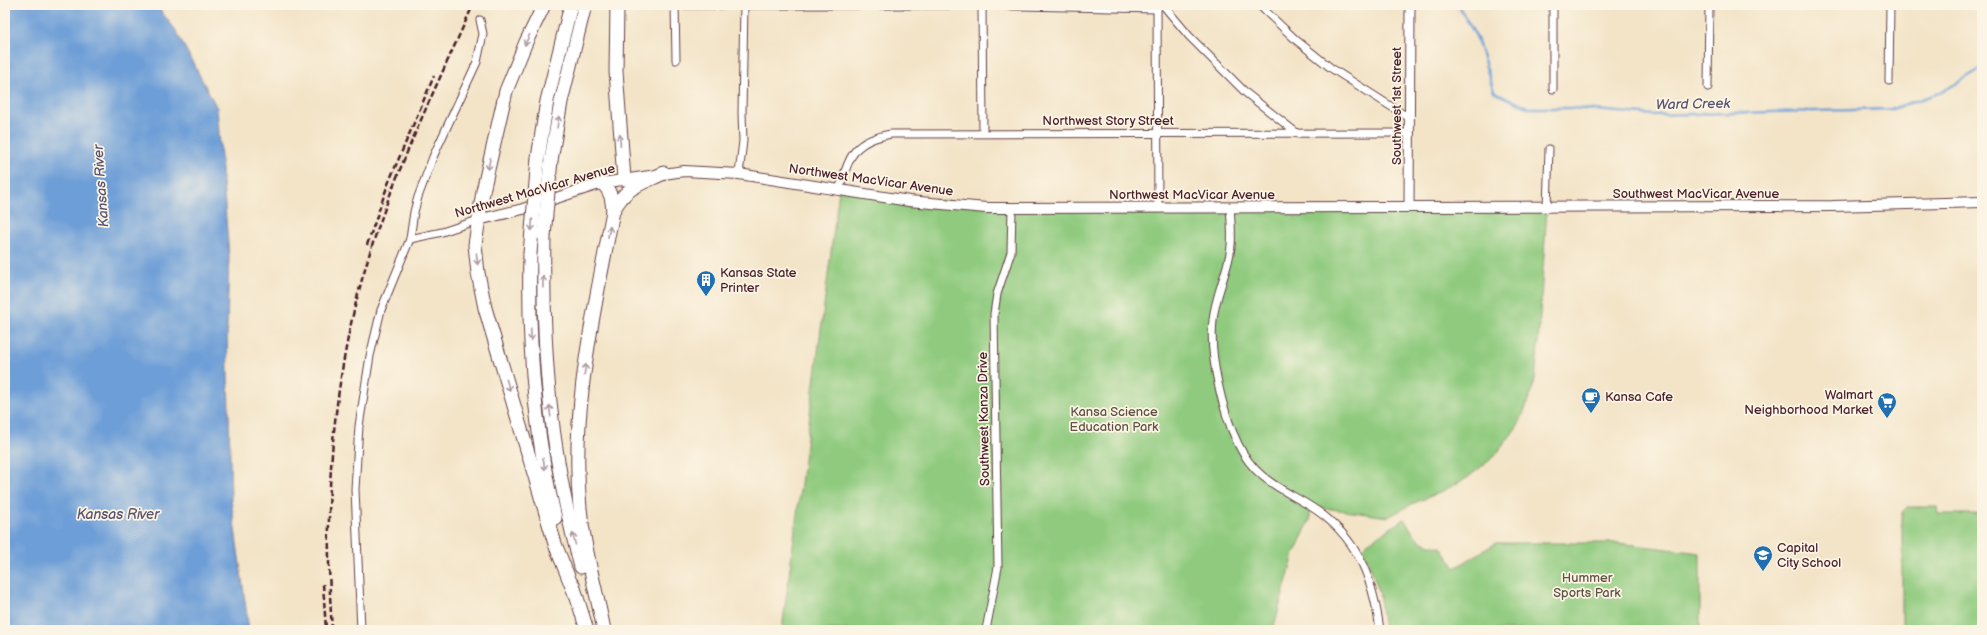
<svg xmlns="http://www.w3.org/2000/svg" width="1987" height="635" viewBox="0 0 1987 635" font-family="'Balsamiq Sans',sans-serif">
<style>
.green{fill:#8fca7e;stroke:#6c7454}
.water{fill:#6d9ed7;stroke:#5c5e81}
.lines{fill:none;stroke-linecap:round;stroke-linejoin:round}
.stream{stroke:#6d9ed7;stroke-width:2.5}
.minor-casing{stroke:#633d43;stroke-width:9}
.tertiary-casing{stroke:#633d43;stroke-width:11}
.secondary-casing{stroke:#633d43;stroke-width:12}
.motorway-casing{stroke:#633d43;stroke-width:15}
.minor{stroke:#fff;stroke-width:7}
.tertiary{stroke:#fff;stroke-width:9}
.secondary{stroke:#fff;stroke-width:10}
.motorway{stroke:#fff;stroke-width:13}
.rail{stroke:#4a1f2b;stroke-width:2.5;stroke-dasharray:6 3;stroke-linecap:butt}
.motorway-bridge-casing{stroke:#633d43;stroke-width:15;stroke-linecap:butt}
.motorway-bridge{stroke:#fff;stroke-width:13}
.oneway{stroke:#ae9aa0}
.labels{text-anchor:middle;dominant-baseline:central;stroke-width:3.5;stroke-linejoin:round;paint-order:stroke}
.street-label{font-size:13px;fill:#4a1f2b;stroke:#fcf5e5}
.poi-label{font-size:13px;fill:#4a1f2b;stroke:#fcf5e5;text-anchor:start}
.park-label{font-size:13px;fill:#5f5244;stroke:#fcf5e5}
.water-label{font-size:14px;font-style:italic;fill:#585270;stroke:#fcf5e5}
</style>
<rect width="100%" height="100%" fill="#fcf5e5"/>
<filter id="ink" filterUnits="userSpaceOnUse"><feTurbulence type="fractalNoise" baseFrequency=".025" numOctaves="2"/><feDisplacementMap in="SourceGraphic" scale="8" xChannelSelector="R" yChannelSelector="G"/><feConvolveMatrix kernelMatrix="1 2 1 2 8 2 1 2 1" color-interpolation-filters="sRGB"/></filter>
<filter id="wash" filterUnits="userSpaceOnUse"><feTurbulence type="fractalNoise" baseFrequency=".012" numOctaves="4" result="noise"/><feDisplacementMap in="SourceGraphic" scale="16" xChannelSelector="R" yChannelSelector="G"/><feGaussianBlur stdDeviation="0.9" result="paint"/><feColorMatrix in="noise" values="0 0 0 0 0 0 0 0 0 0 0 0 0 0 0 0 0 1.4 0 .05"/><feComposite in="paint" operator="in"/></filter>
<g filter="url(#wash)">
<rect width="100%" height="100%" fill="#f3e4c8"/>
<!-- green -->
<g class="green">
<polygon points="839,190 1012,208 1547,208 1537,360 1535,380 1530,397 1519,424 1495,456 1467,478 1441,492 1414,503 1388,517 1310,506 1310,520 1294,554 1273,630 782,630"/>
<polygon points="1907,507 1937,507 1938,514 1980,514 1982,507 1982,630 1902,630 1902,512"/>
<path d="M1404 519C1416 537 1418 544 1441 547L1455 568 1496 543H1618L1700 553V630H1384L1379 591 1363 548 1366 544Z"/>
</g>
<!-- water -->
<polygon class="water" points="5,5 156,5 175,29 217,108 229,256 227,328 231,500 249,630 5,630"/>
<g class="lines">
<!-- stream -->
<polyline class="stream" points="1458,5 1477,38 1494,92 1529,108 1572,108 1654,115 1892,109 1942,92 1982,68"/>
</g>
</g>
<g filter="url(#ink)">
<g class="lines">
<defs>
<g id="minor">
<polyline points="982,5 983,132"/>
<polyline points="1163,5 1189,36 1246,93 1298,134"/>
<polyline points="1259,5 1296,40 1331,68 1409,118"/>
<polyline points="1553,5 1553,89"/>
<polyline points="676,60 675,5 982,5 1157,9"/>
<polyline points="1889,81 1890,5"/>
<polyline points="1708,87 1709,5"/>
<polyline points="739,174 743,141 742,113 744,5"/>
<path d="M839 190C850 156 852 141 891 134L1409 133"/>
<polyline points="1158,208 1157,9 1159,5"/>
<path d="M1230 208C1231 222 1233 238 1230 253 1226 276 1215 297 1213 320 1209 356 1222 411 1238 444 1255 479 1279 487 1310 506 1357 535 1373 578 1380 630"/>
<polyline points="1547,208 1549,149"/>
<polyline points="410,239 442,232 478,220"/>
<polyline points="361,630 355,489 359,426 370,356 381,310 410,239 414,212 418,197 433,157 477,62 483,34 480,20"/>
<polyline points="986,630 998,567 994,314 997,294 1011,252 1012,208"/>
</g>
<polyline id="tertiary" points="1409,207 1410,5"/>
<polyline id="secondary" points="478,220 523,209 602,183 684,171 739,174 909,201 986,208 1833,206 1982,202"/>
<g id="motorway">
<polyline points="544,5 526,42 506,91 483,191 475,245 478,273 485,308 555,544 575,594"/>
<polyline points="617,5 616,71 624,179"/>
<polyline points="538,158 547,101 571,5"/>
<polyline points="551,160 561,102 585,5"/>
<path d="M602 183C611 191 612 199 613 211"/>
<path d="M544 236C542 353 550 454 581 567"/>
<path d="M530 254C528 342 534 432 555 518"/>
<polyline points="573,585 587,630"/>
<path d="M604 630C596 589 584 550 580 508 570 409 595 308 613 211 626 186 641 184 664 173"/>
</g>
</defs>
<!-- minor casing -->
<use href="#minor" class="minor-casing"/>
<!-- tertiary casing -->
<use href="#tertiary" class="tertiary-casing"/>
<!-- secondary casing -->
<use href="#secondary" class="secondary-casing"/>
<!-- motorway casing -->
<use href="#motorway" class="motorway-casing"/>
<!-- minor -->
<use href="#minor" class="minor"/>
<!-- tertiary -->
<use href="#tertiary" class="tertiary"/>
<!-- secondary -->
<use href="#secondary" class="secondary"/>
<!-- motorway -->
<use href="#motorway" class="motorway"/>
<!-- rail -->
<g class="rail">
<polyline points="367,245 388,184 434,76"/>
<polyline points="323,584 326,630"/>
<path d="M332 630C324 513 330 397 361 283 387 187 432 96 473 5"/>
</g>
<defs>
<g id="motorway-bridge">
<polyline points="544,236 551,160"/>
<polyline points="530,254 538,158"/>
</g>
</defs>
<!-- motorway-bridge casing -->
<use href="#motorway-bridge" class="motorway-bridge-casing"/>
<!-- motorway-bridge -->
<use href="#motorway-bridge" class="motorway-bridge"/>
</g>
<!-- one-way arrows -->
<defs><path id="oneway-shaft" d="M-6 0H5M1.5-3L5.5 0L1.5 3" fill="none" stroke-width="1.6" stroke-linecap="round" stroke-linejoin="round"/></defs>
<g class="oneway">
<use href="#oneway-shaft" transform="translate(527 40) rotate(115)"/>
<use href="#oneway-shaft" transform="translate(558 122) rotate(-81)"/>
<use href="#oneway-shaft" transform="translate(620 140) rotate(-95)"/>
<use href="#oneway-shaft" transform="translate(489 164) rotate(102)"/>
<use href="#oneway-shaft" transform="translate(532 225) rotate(94)"/>
<use href="#oneway-shaft" transform="translate(609 232) rotate(-79)"/>
<use href="#oneway-shaft" transform="translate(477 259) rotate(84)"/>
<use href="#oneway-shaft" transform="translate(543 282) rotate(-89)"/>
<use href="#oneway-shaft" transform="translate(531 335) rotate(88)"/>
<use href="#oneway-shaft" transform="translate(585 370) rotate(-80)"/>
<use href="#oneway-shaft" transform="translate(508 385) rotate(74)"/>
<use href="#oneway-shaft" transform="translate(550 411) rotate(-97)"/>
<use href="#oneway-shaft" transform="translate(544 464) rotate(80)"/>
<use href="#oneway-shaft" transform="translate(574 539) rotate(-104)"/>
</g>
</g>
<!-- icons -->
<defs>
<symbol id="building-pin" viewBox="-11 -11 22 30"><path d="M0 17L-7.5 6A9.5 9.5 0 1 1 7.5 6Z" fill="#1f6fb2" stroke="#fcf5e5"/><path d="M-4-6H4V6H1V3H-1V6H-4ZM-2.5-4.3h1.7v1.8h-1.7ZM.8-4.3h1.7v1.8H.8ZM-2.5-1h1.7V.8h-1.7ZM.8-1h1.7V.8H.8Z" fill="#fff"/></symbol>
<symbol id="cafe-pin" viewBox="-11 -11 22 30"><path d="M0 17L-7.5 6A9.5 9.5 0 1 1 7.5 6Z" fill="#1f6fb2" stroke="#fcf5e5"/><path d="M-5.5-4.5H6V0H3Q3 3.5 0 3.5H-2.5Q-5.5 3.5-5.5 0ZM3-3.2v2h1.7v-2ZM-6 4.5H4V6H-6Z" fill="#fff"/></symbol>
<symbol id="supermarket-pin" viewBox="-11 -11 22 30"><path d="M0 17L-7.5 6A9.5 9.5 0 1 1 7.5 6Z" fill="#1f6fb2" stroke="#fcf5e5"/><path d="M-6-5.5h2.5l.6 2H6L4.5 2H-2.5L-4.4-4H-6ZM-1.5 3.2a1.3 1.3 0 1 0 .1 0ZM3 3.2a1.3 1.3 0 1 0 .1 0Z" fill="#fff"/></symbol>
<symbol id="school-pin" viewBox="-11 -11 22 30"><path d="M0 17L-7.5 6A9.5 9.5 0 1 1 7.5 6Z" fill="#1f6fb2" stroke="#fcf5e5"/><path d="M0-5L7-2L0 1L-7-2ZM-4 1L0 2.5L4 1V4Q0 6-4 4Z" fill="#fff"/></symbol>
</defs>
<g fill-rule="evenodd">
<use href="#building-pin" x="695" y="269" width="22" height="30"/>
<use href="#cafe-pin" x="1580" y="386" width="22" height="30"/>
<use href="#supermarket-pin" x="1876" y="391" width="22" height="30"/>
<use href="#school-pin" x="1752" y="544" width="22" height="30"/>
</g>
<g class="labels">
<!-- street labels -->
<g class="street-label">
<text transform="translate(1397 106) rotate(-90)">Southwest 1st Street</text>
<text x="1108" y="121">Northwest Story Street</text>
<text transform="translate(871 180) rotate(8)">Northwest MacVicar Avenue</text>
<text transform="translate(535 191) rotate(-16)">Northwest MacVicar Avenue</text>
<text x="1696" y="194">Southwest MacVicar Avenue</text>
<text x="1192" y="195">Northwest MacVicar Avenue</text>
<text transform="translate(984 419) rotate(-91)">Southwest Kanza Drive</text>
</g>
<!-- poi labels -->
<g class="poi-label">
<text x="720" y="273">Kansas State<tspan x="720" dy="15">Printer</tspan></text>
<text x="1873" y="395" text-anchor="end">Walmart<tspan x="1873" dy="15">Neighborhood Market</tspan></text>
<text x="1605" y="397">Kansa Cafe</text>
<text x="1777" y="548">Capital<tspan x="1777" dy="15">City School</tspan></text>
</g>
<!-- park labels -->
<g class="park-label">
<text x="1114" y="412">Kansa Science<tspan x="1114" dy="15">Education Park</tspan></text>
<text x="1587" y="578">Hummer<tspan x="1587" dy="15">Sports Park</tspan></text>
</g>
<!-- water labels -->
<g class="water-label">
<text transform="translate(1693 104) rotate(-1)">Ward Creek</text>
<text transform="translate(101 186) rotate(-94)">Kansas River</text>
<text x="118" y="514">Kansas River</text>
</g>
</g>
<!-- margin -->
<rect width="1987" height="635" fill="none" stroke="#fcf5e5" stroke-width="20"/>
</svg>
